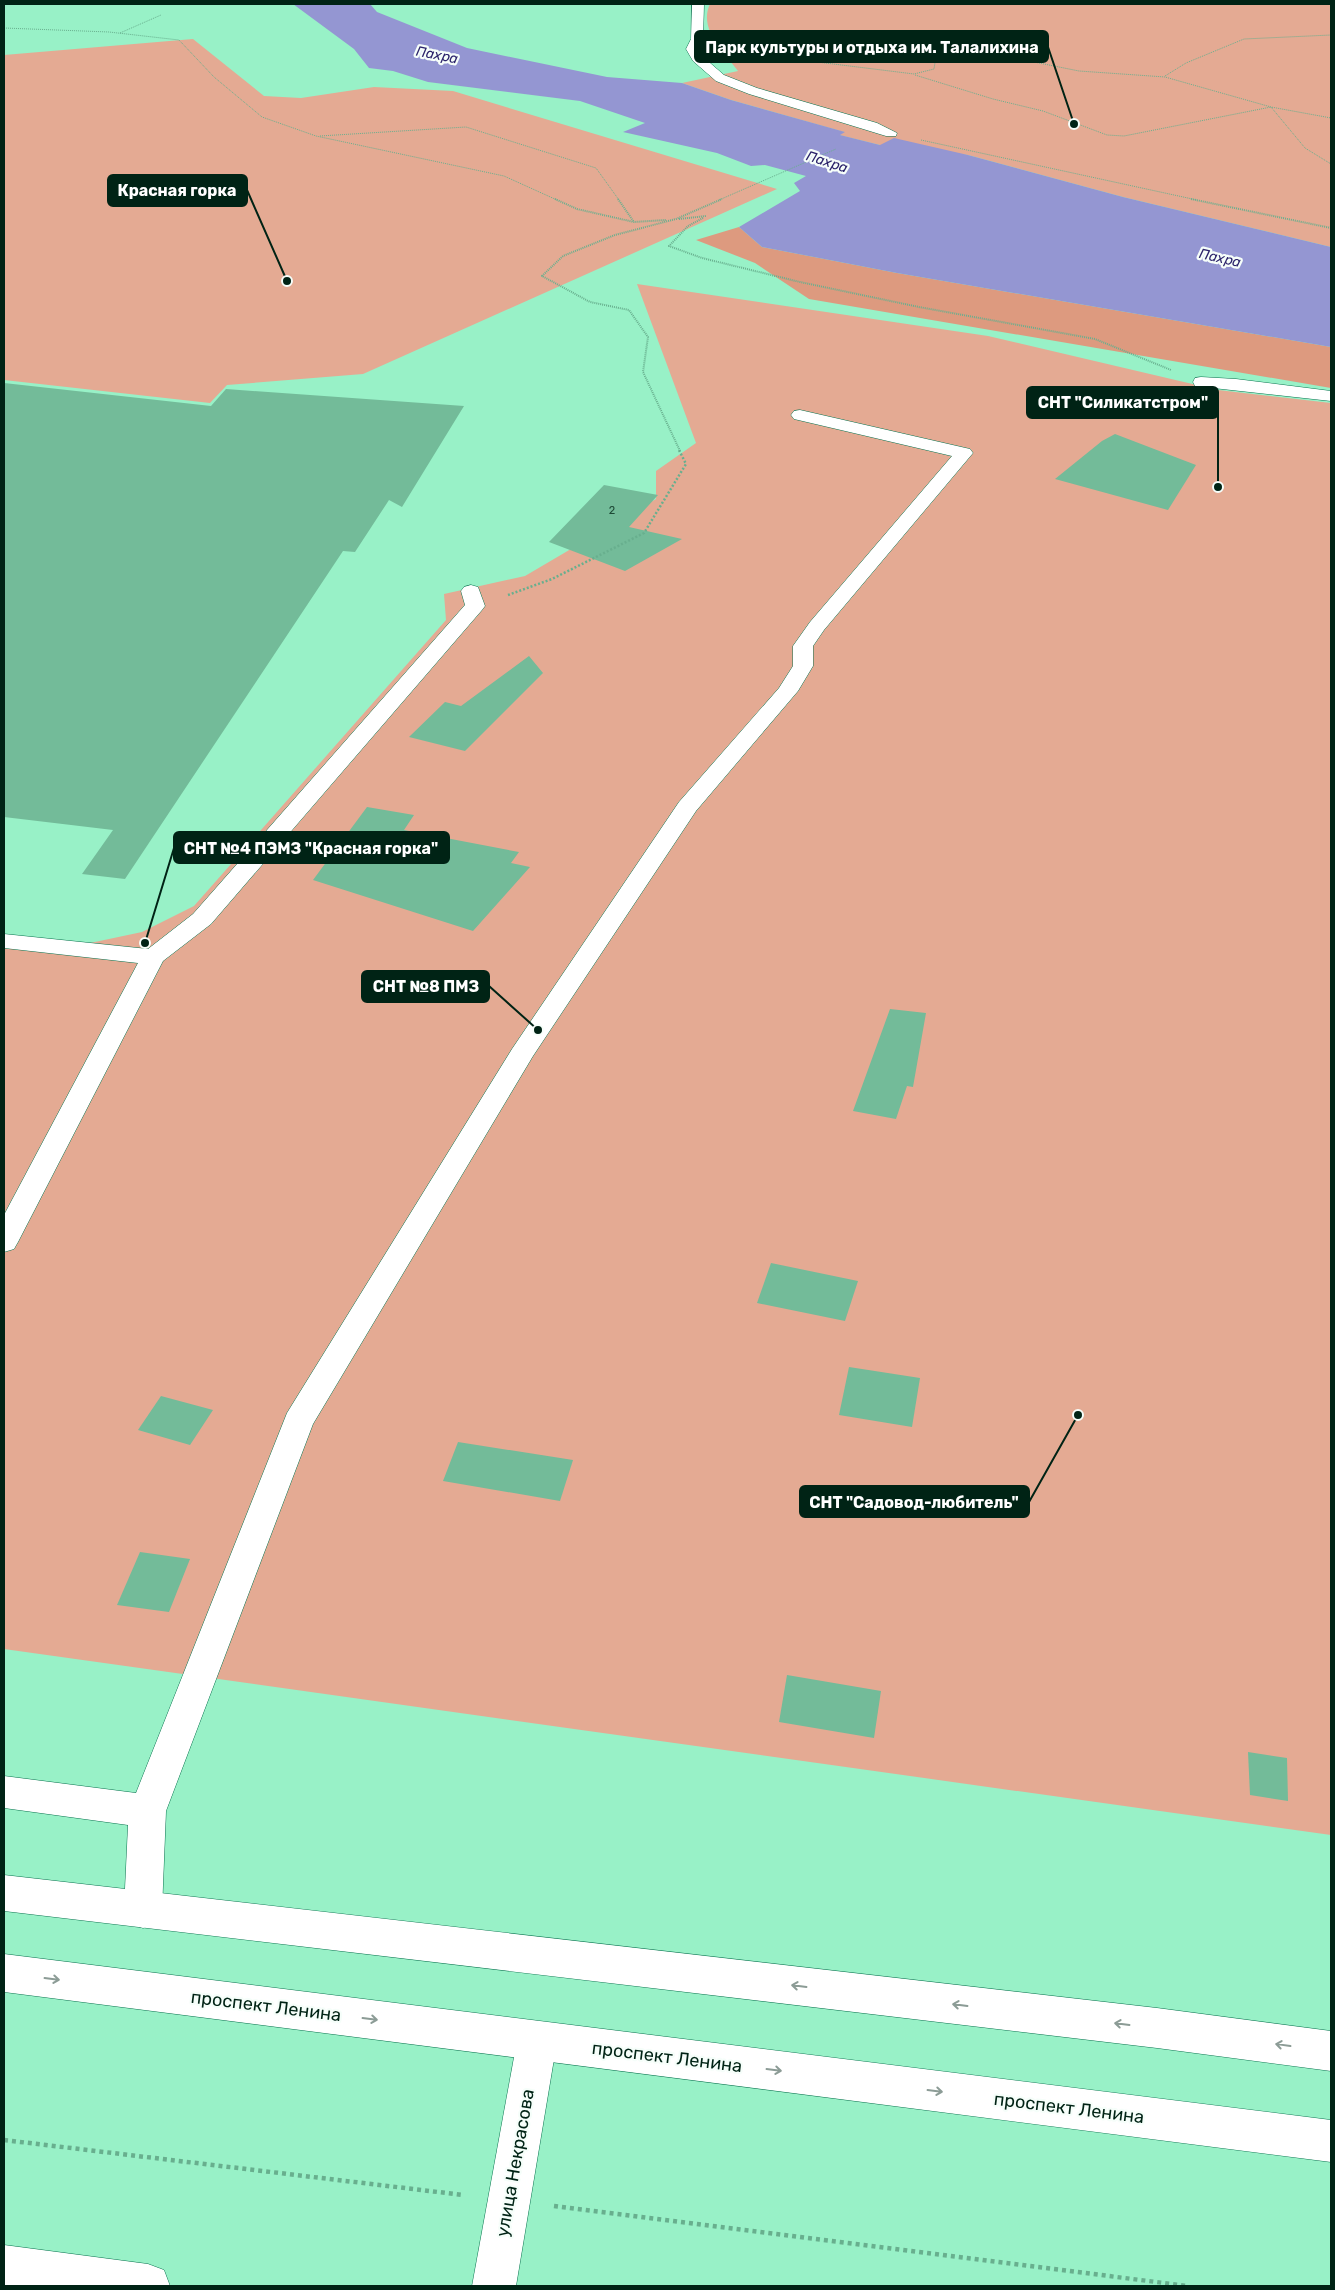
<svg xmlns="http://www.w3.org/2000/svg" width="1335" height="2290" viewBox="0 0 1335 2290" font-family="Rubik,sans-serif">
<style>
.green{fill:#e4aa93}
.forest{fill:#dd9a7f}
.water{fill:#9496d2}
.building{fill:#73bb99}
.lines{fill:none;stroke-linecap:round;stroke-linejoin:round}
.minor-casing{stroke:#09734f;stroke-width:1}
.major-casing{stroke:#09734f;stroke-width:1}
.path-far3{stroke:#68af8e;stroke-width:1;stroke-dasharray:1 1;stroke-linecap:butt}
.path-far2{stroke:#68af8e;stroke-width:2;stroke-dasharray:1 1;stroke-linecap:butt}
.path-far1{stroke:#68af8e;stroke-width:2.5;stroke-dasharray:2 2;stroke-linecap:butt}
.path{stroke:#68af8e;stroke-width:4.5;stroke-dasharray:4 4;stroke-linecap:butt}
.minor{fill:#fff;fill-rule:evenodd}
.major{fill:#fff;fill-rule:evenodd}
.oneway{stroke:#8c9c96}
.labels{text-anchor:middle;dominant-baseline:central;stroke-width:4.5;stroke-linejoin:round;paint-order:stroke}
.far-number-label{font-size:11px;fill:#1d4936}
.far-water-label{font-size:14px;font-style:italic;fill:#2c246b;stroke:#f6fefa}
.near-street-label{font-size:18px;fill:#002315;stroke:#f6fefa}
.leader{fill:none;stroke:#002315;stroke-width:2}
.callout-dot{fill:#002315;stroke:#f6fefa;stroke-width:2}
.callout{fill:#002315;stroke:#002315;stroke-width:2}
.callout-label{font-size:16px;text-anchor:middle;font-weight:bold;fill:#fff}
</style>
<rect width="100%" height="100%" fill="#98f1c7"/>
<!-- green -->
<g class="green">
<path d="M710 4H1331V247L1123 197 968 155 880 145 839 135 844 132 731 100 682 83 738 71C724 52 698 29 710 4Z"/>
<polygon points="193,39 264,96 301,98 374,87 453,91 777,189 363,374 227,385 210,403 4,380 4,55"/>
<polygon points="637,284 988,336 1218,390 1331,403 1331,1835 4,1649 4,940 76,946 142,932 194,906 446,620 444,594 525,576 656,499 656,471 696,443"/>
</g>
<!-- forest -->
<polygon class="forest" points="739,227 762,247 897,273 1331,347 1331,388 809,299 755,263 696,240"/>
<!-- water -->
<polygon class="water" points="293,4 370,4 377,12 467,48 607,77 682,83 731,100 845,132 840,135 880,145 894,138 968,155 1123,197 1331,247 1331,347 897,273 762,247 739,227 800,191 794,183 806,176 765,165 751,166 717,153 623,132 645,123 580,101 428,82 393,71 369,68 354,49"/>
<!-- building -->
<g class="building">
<polygon points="4,383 211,406 226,389 464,406 402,507 389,500 355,552 343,551 125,879 82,874 113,830 4,817"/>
<polygon points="1115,434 1196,465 1168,510 1055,479 1102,441"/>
<polygon points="604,485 658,495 629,527 682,539 625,571 549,542"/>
<polygon points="529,656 543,673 465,751 409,737 445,702 461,706"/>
<polygon points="367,807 414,815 404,830 519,852 511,863 530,867 473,931 313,880"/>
<polygon points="890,1009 926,1013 913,1087 907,1086 896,1119 853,1111"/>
<polygon points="771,1263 858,1281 845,1321 757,1303"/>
<polygon points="849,1367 920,1378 912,1427 839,1415"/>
<polygon points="161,1396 213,1410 190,1445 138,1430"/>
<polygon points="458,1442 573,1460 560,1501 443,1481"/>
<polygon points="140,1552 190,1559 169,1612 117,1605"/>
<polygon points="787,1675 881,1691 874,1738 779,1722"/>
<polygon points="1248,1752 1287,1758 1288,1801 1250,1795"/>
</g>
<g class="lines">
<defs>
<g id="minor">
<polygon points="692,4 704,4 703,39 698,49 702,56 724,75 757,88 877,123 897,133 896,136 886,136 749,94 716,81 693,61 686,49 691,39"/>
<polygon points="1201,377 1236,379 1331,391 1331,401 1195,386 1193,382 1195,378"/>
<polygon points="800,410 970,449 973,453 824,630 813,646 813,666 798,691 696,811 533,1056 313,1424 166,1811 162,1910 157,1923 143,1928 129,1923 124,1910 128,1825 4,1808 4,1776 136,1793 287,1413 512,1049 679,802 779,688 793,666 793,646 810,622 952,456 794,419 791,415 794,411"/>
<polygon points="471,585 478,587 485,606 482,610 211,924 163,961 18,1242 14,1249 4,1252 4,1215 138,963 4,948 4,934 148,949 193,914 465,605 461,591 464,587"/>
<polygon points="537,2021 551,2027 557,2041 516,2286 472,2286 517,2041 523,2027"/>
<polygon points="4,2245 148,2264 164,2270 170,2286 4,2286"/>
</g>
<g id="major">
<polygon points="4,1875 1157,2008 1331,2031 1331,2071 1157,2048 4,1911"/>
<polygon points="4,1954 1331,2120 1331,2162 4,1992"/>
</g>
</defs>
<!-- minor casing -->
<use href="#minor" class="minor-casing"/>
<!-- major casing -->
<use href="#major" class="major-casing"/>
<!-- path-far3 -->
<g class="path-far3">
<polyline points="4,28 109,32 179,40 214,77 262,117 316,136 504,176 557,200"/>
<polyline points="120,33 161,15"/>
<polyline points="729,40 785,58 914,74 934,69 936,56 946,51 984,52 1079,71 1165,77 1271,107 1331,118"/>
<polyline points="915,75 993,99 1043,111 1107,135 1124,136 1271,107 1305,148 1331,164"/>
<polyline points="1165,76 1186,63 1244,39 1331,35"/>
<polyline points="320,136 466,127 596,168 619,200"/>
<polyline points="921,140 1197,200"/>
<polyline points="719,200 836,149"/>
</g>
<!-- path-far2 -->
<g class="path-far2">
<polyline points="555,199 577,209 634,222 666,220"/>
<polyline points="618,199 634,222"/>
<polyline points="1191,199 1331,228"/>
<polyline points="703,218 688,226 669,246 702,258 800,282 919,307 1095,339 1171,370"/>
<polyline points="679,219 706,216"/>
<polyline points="680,451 643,372 648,337 629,310 590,302 542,276 563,256 615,235 676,219 722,199"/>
</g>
<!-- path-far1 -->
<polyline class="path-far1" points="508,595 552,579 644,533 686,464 679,450"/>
<!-- path -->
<g class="path">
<polyline points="4,2140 463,2195"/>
<polyline points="554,2206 1188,2286"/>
</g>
<!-- minor -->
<use href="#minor" class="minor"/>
<!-- major -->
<use href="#major" class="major"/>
</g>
<!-- one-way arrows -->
<defs><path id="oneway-shaft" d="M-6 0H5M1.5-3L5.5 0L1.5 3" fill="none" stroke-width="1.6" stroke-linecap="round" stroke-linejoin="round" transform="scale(1.25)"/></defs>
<g class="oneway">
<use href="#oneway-shaft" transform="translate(52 1979) rotate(7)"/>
<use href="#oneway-shaft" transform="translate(799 1986) rotate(-173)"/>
<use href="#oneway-shaft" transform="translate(960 2005) rotate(-173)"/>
<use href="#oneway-shaft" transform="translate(370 2019) rotate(7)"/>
<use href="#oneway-shaft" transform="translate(1122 2024) rotate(-173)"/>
<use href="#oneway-shaft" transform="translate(1283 2045) rotate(-172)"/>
<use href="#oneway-shaft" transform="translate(774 2070) rotate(7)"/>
<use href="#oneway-shaft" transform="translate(935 2091) rotate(7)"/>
</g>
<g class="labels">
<!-- far-number labels -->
<g class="far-number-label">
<text x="612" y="510">2</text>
</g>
<!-- far-water labels -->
<g class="far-water-label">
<text transform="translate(437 55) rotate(11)">Пахра</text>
<text transform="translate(827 162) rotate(18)">Пахра</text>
<text transform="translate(1220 258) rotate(13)">Пахра</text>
</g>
<!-- near-street labels -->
<g class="near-street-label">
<text transform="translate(266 2006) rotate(7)">проспект Ленина</text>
<text transform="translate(667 2057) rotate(7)">проспект Ленина</text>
<text transform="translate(1069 2108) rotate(7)">проспект Ленина</text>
<text transform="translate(515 2163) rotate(-80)">улица Некрасова</text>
</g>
</g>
<!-- callouts -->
<path class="leader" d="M1074 124L1048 47M287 281L247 190M1218 487L1218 402M145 943L174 848M538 1030L489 986M1078 1415L1029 1502"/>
<g class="callout-dot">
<circle cx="1074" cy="124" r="5"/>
<circle cx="287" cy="281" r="5"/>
<circle cx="1218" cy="487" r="5"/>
<circle cx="145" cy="943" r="5"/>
<circle cx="538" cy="1030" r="5"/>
<circle cx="1078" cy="1415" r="5"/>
</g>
<g class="callout">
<rect x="695" y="31" width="353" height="31" rx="5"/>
<rect x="108" y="175" width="139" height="31" rx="5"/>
<rect x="1027" y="387" width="191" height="31" rx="5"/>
<rect x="174" y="832" width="275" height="31" rx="5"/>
<rect x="362" y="971" width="127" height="31" rx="5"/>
<rect x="800" y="1486" width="229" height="31" rx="5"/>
</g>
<g class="callout-label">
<text x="872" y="53">Парк культуры и отдыха им. Талалихина</text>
<text x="177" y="196">Красная горка</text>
<text x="1123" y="408">СНТ "Силикатстром"</text>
<text x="311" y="854">СНТ №4 ПЭМЗ "Красная горка"</text>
<text x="426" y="992">СНТ №8 ПМЗ</text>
<text x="914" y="1508">СНТ "Садовод-любитель"</text>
</g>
<!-- border -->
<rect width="1335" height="2290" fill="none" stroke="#002315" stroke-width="10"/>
</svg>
